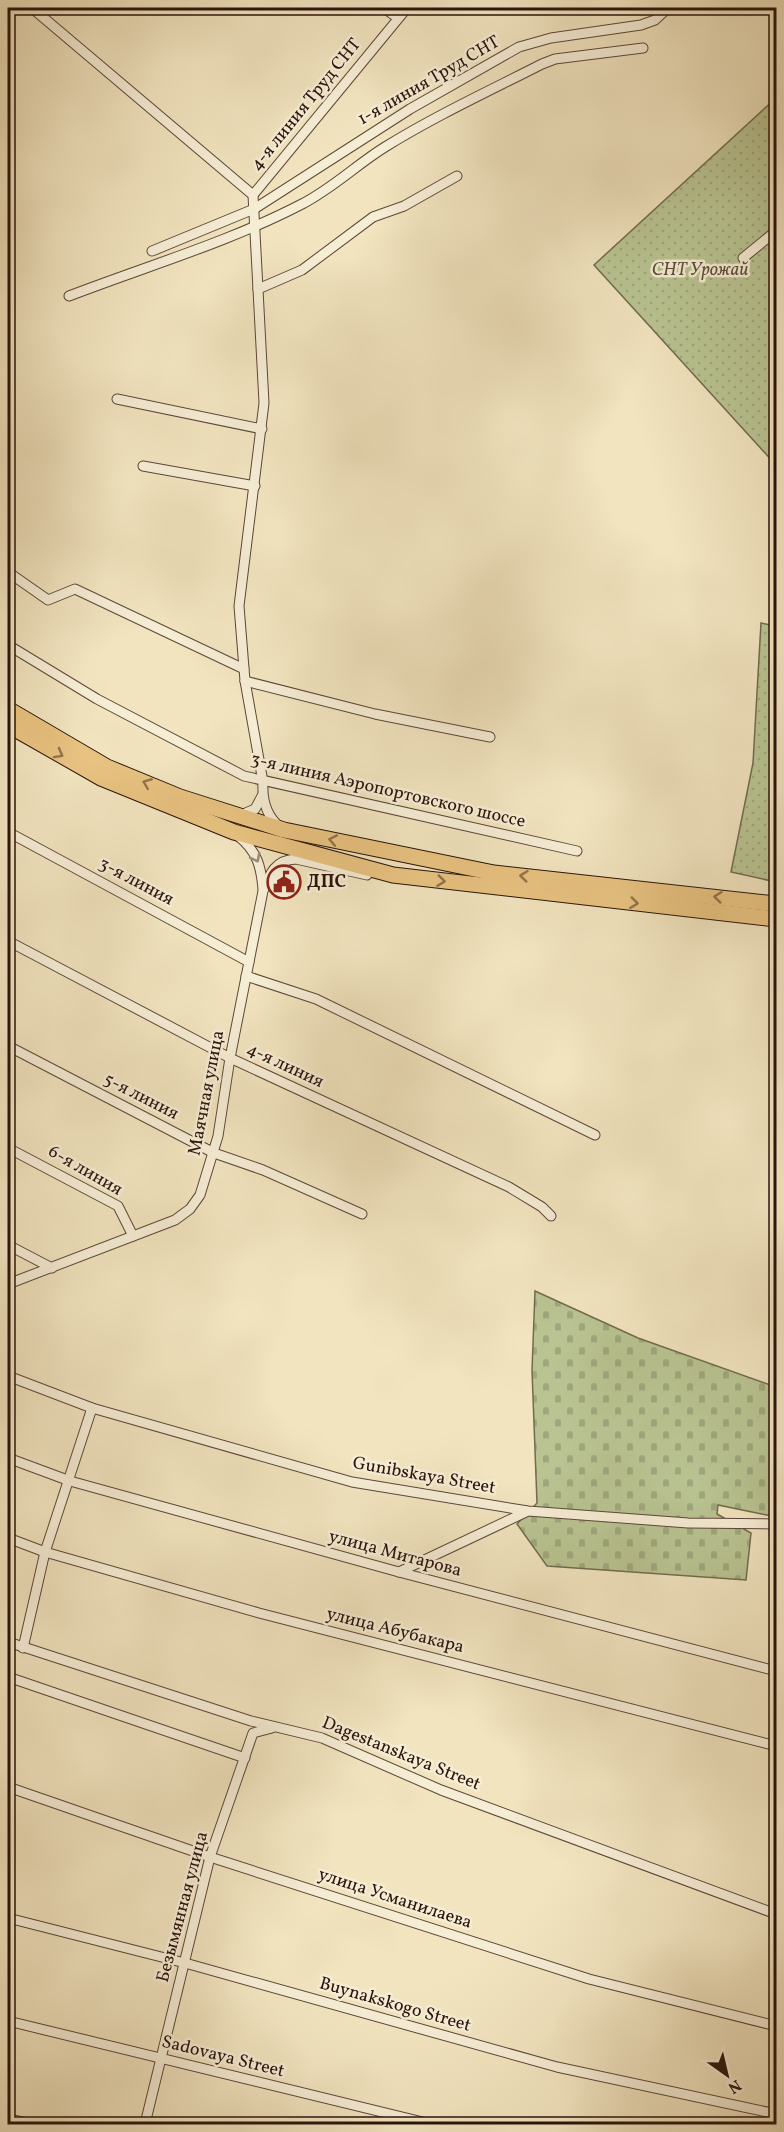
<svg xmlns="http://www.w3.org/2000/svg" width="784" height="2132" viewBox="0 0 784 2132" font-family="Vollkorn,serif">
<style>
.green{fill:url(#green-dots);stroke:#726c4e;stroke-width:1.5}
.cemetery{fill:url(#cemetery-stones);stroke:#726c4e;stroke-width:1.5}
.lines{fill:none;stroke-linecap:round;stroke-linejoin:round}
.minor-casing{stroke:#5c4737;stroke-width:11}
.primary-casing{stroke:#2a130a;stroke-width:17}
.minor{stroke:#f6edd5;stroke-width:9}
.primary{stroke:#e8c280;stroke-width:15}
.oneway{stroke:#92734b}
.oneway2{stroke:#9a8b7a}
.labels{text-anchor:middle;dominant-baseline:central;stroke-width:5;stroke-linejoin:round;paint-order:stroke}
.street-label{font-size:18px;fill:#2a130a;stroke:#f6edd5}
.park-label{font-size:18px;font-style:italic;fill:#5c513a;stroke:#f6edd5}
.poi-label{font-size:18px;font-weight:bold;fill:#2a130a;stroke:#f6edd5;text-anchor:start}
</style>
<defs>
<pattern id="green-dots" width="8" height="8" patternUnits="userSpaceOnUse" patternTransform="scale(1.5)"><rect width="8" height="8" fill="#b9c492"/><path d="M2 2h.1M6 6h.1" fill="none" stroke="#9fa87d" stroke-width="1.8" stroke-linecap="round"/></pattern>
<pattern id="cemetery-stones" width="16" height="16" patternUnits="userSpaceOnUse" patternTransform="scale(1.5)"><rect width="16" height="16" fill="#b9c492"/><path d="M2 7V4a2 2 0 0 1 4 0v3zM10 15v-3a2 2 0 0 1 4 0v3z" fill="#9fa87d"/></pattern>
</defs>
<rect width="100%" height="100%" fill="#f1e4bf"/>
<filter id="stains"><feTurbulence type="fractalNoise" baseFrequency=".00333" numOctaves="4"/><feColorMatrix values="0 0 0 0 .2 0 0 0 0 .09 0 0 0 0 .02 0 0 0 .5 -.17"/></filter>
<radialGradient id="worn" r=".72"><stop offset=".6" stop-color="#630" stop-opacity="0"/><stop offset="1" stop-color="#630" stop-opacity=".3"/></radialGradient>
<!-- green -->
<g class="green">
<polygon points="776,98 776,465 594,265"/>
<polygon points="761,623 776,626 776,882 731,872 753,763"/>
</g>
<!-- cemetery -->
<polygon class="cemetery" points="535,1291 638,1338 776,1387 776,1517 718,1505 717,1514 751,1533 746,1580 547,1566 517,1524 537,1503 532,1370"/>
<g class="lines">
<defs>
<g id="minor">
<path d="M32 8 253 195 264 403 239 606 245 681 263 782C262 799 265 815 280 827"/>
<polyline points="384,8 398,18"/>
<polyline points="253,195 407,8"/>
<polyline points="152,251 254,209 410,109 519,47 551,38 641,25 655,20 668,8"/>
<polyline points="743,258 776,231"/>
<polyline points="258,289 302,270 373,217 404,206 457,176"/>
<path d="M69 296C147 266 229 242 302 204 333 188 356 165 385 147 435 116 489 91 542 64L555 59 643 48"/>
<polyline points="117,399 262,429"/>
<polyline points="143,466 255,486"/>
<polyline points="8,572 48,600 75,589 244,669"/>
<polyline points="8,645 97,699 244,776 577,851"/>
<polyline points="245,681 375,714 490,737"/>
<polyline points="241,815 255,809 262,796"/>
<polyline points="8,832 249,962"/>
<path d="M238 836C257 851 261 866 263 889"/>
<polyline points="8,941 230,1058 509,1187 542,1207 551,1216"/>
<polyline points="246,976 316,999 595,1135"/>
<polyline points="8,1046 214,1153 263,1170 362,1214"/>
<polyline points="8,1148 118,1206 133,1236"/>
<polyline points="8,1245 52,1268"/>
<path d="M8 1284 175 1220 190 1209 200 1195 218 1136 230 1058 263 891C270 873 275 860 296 859L367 875"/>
<polyline points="8,1376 92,1408 352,1482 528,1511 688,1523 776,1524"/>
<polyline points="8,1458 70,1481 399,1572 776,1671"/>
<polyline points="8,1538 45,1552 259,1613 776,1746"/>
<polyline points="399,1572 526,1512"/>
<polyline points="8,1642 251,1721 322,1738 441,1790 776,1914"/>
<polyline points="23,1648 45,1552 92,1408"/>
<polyline points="8,1657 11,1644"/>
<polyline points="8,1677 245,1758"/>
<polyline points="8,1787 210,1857 589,1979 776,2026"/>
<polyline points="8,1918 185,1963 557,2067 776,2114"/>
<polyline points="8,2021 431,2124"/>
<polyline points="8,2119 32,2124"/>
<polyline points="145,2124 210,1857 253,1733 272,1728"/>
</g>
<g id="primary">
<polyline points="8,709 107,767 180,797 284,830 494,873 776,904"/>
<polyline points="8,725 101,778 234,832 393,875 776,919"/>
</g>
</defs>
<!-- minor casing -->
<use href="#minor" class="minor-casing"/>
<!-- primary casing -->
<use href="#primary" class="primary-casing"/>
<!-- minor -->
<use href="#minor" class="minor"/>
<!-- primary -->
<use href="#primary" class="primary"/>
</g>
<!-- one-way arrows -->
<defs><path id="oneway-chevron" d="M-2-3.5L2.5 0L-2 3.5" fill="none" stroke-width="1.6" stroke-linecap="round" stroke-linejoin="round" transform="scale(1.5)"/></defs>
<g class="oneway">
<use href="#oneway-chevron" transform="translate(59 754) rotate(29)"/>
<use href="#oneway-chevron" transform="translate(147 783) rotate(-158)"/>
<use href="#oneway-chevron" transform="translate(333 840) rotate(-169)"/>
<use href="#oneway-chevron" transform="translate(524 876) rotate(-174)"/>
<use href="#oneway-chevron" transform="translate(441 881) rotate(7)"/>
<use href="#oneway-chevron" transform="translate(718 897) rotate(-174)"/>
<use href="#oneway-chevron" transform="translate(634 903) rotate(7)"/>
</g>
<use class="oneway2" href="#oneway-chevron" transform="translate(256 858) rotate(63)"/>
<!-- icons -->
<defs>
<symbol id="civic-ring" viewBox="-11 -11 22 22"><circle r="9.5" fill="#f6edd5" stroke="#8f2418" stroke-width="1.5"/><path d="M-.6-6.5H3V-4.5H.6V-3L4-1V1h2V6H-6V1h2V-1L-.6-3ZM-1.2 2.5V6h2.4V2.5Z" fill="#8f2418"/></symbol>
</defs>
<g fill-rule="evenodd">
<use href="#civic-ring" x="265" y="863" width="38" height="38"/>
</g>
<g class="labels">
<!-- street labels -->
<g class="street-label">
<text transform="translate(429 81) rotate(-30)">1-я линия Труд СНТ</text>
<text transform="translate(306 105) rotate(-51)">4-я линия Труд СНТ</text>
<text transform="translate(388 791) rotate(13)">3-я линия Аэропортовского шоссе</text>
<text transform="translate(136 882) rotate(28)">3-я линия</text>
<text transform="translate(285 1066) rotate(25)">4-я линия</text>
<text transform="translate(207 1093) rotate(-79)">Маячная улица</text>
<text transform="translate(141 1097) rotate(27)">5-я линия</text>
<text transform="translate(85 1171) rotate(30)">6-я линия</text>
<text transform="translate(424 1476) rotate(10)">Gunibskaya Street</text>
<text transform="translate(395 1554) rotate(15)">улица Митарова</text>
<text transform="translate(395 1631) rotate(14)">улица Абубакара</text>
<text transform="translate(401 1754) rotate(22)">Dagestanskaya Street</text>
<text transform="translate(395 1899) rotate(18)">улица Усманилаева</text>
<text transform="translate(183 1907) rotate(-75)">Безымянная улица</text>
<text transform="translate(395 2005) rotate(16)">Buynakskogo Street</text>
<text transform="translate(223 2057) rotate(14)">Sadovaya Street</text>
</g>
<!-- park labels -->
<g class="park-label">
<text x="700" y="270">СНТ Урожай</text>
</g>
<!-- poi labels -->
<g class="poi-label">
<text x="307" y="882">ДПС</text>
</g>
</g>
<!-- margin -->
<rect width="784" height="2132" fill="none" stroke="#f1e4bf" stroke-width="30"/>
<rect x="9" y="9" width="766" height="2114" fill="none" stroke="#2a130a" stroke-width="3"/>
<rect x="15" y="15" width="754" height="2102" fill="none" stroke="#2a130a" stroke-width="1.5"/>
<!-- north arrow -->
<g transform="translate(727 2075) rotate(146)" stroke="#f6edd5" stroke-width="4.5" paint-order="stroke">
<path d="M0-4.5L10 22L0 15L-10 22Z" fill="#2a130a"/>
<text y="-9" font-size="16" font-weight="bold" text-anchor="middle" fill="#2a130a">N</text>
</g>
<rect width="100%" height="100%" filter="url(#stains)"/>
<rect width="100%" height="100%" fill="url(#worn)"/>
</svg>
